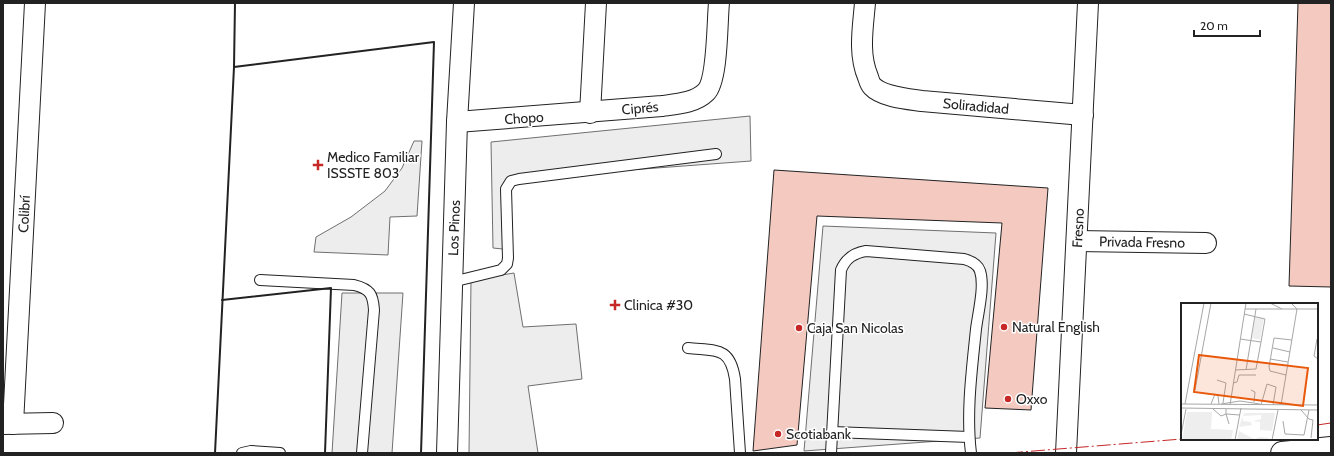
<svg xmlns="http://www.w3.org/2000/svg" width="1334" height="456" viewBox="0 0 1334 456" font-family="Cabin,sans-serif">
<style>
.parking{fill:#ededed;stroke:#6f6f6f}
.building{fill:#f3c9c0;stroke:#222}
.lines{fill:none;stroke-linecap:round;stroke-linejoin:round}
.lane-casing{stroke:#222;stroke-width:12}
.street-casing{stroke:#222;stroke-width:22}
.primary-casing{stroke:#222;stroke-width:24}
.lane{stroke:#fff;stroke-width:10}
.street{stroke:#fff;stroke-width:20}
.primary{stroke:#fff;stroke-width:22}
.wall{stroke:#222;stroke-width:2}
.power{stroke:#c62828;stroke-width:1;stroke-dasharray:14 3 2 3;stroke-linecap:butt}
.poi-dot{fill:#c62828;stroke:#fff;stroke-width:1.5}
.labels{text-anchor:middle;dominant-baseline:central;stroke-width:3;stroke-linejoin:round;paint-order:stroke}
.street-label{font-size:14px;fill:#222;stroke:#fff}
.poi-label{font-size:14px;fill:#222;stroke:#fff;text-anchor:start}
.inset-road{fill:none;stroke:#a7a7a7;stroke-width:1}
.view{fill:#e8590c;fill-opacity:0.15;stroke:#e8590c;stroke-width:2}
.inset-edge{fill:none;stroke:#222;stroke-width:2}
</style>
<rect width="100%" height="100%" fill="#fff"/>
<!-- parking -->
<g class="parking">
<polygon points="750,116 751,161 508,179 512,250 493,248 491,142"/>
<polygon points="414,141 422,141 417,216 390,217 388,255 314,252 316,237 351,217 385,191 402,168"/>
<polygon points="823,226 996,233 980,438 804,451"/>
<polygon points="514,273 523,327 576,324 582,379 528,386 538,453 469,453 471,280"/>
<polygon points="342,293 403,293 392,453 332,453"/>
</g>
<!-- building -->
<g class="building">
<polygon points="1298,3 1331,3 1331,287 1289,286"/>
<polygon points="774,170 1048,188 1031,410 985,408 1002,223 817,216 797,445 753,451"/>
</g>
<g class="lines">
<defs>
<g id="lane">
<path d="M260 280 354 285C370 289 373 294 374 310L362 453"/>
<polyline points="452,282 501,270 507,264 508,258 506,189 511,181 519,179 716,154"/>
<path d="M688 348C716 351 730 346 735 379L740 453"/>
<polyline points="832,432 969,437"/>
<polyline points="242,453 251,451 280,453"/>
<path d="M831 453 841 270C846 258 854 253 866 251L964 259C971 261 978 264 980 271 985 286 978 313 976 329 972 369 966 412 971 453"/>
</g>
<g id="street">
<path d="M865 3C863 27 858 54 868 77 869 80 870 84 872 86 882 97 908 99 922 101L1083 115"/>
<polyline points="590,113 596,3"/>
<path d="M457 122 662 106C677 104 695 103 706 92 718 80 717 21 719 3"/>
<polyline points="1077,241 1206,243"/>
<polyline points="3,424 53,423"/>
<polyline points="13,424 35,3"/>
<polyline points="447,453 457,122 464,3"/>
<polyline points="1066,453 1088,3"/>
</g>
<polyline id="primary" points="1282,453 1331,448"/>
</defs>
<!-- lane casing -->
<use href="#lane" class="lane-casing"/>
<!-- street casing -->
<use href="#street" class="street-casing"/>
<!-- primary casing -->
<use href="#primary" class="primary-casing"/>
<!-- lane -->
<use href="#lane" class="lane"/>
<!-- street -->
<use href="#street" class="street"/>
<!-- primary -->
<use href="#primary" class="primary"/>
<!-- wall -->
<g class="wall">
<polyline points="234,67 434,42 421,453"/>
<polyline points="222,300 331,288 325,453"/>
<polyline points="215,453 234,67 235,3"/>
</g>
<!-- power -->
<g class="power">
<polyline points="1317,425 1331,423"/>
<polyline points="1009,453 1182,439"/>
</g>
</g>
<!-- markers -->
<g class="poi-dot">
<path d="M316 159h4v4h4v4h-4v4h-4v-4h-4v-4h4z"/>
<path d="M613 299h4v4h4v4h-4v4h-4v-4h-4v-4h4z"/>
<circle cx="1004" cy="327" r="4"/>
<circle cx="799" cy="328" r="4"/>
<circle cx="1008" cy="399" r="4"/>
<circle cx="778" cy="434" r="4"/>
</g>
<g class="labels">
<!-- street labels -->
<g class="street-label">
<text transform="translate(976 106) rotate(5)">Soliradidad</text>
<text transform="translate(640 108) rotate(-5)">Ciprés</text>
<text transform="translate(524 118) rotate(-4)">Chopo</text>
<text transform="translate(24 214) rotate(-87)">Colibrí</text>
<text transform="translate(454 228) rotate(-88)">Los Pinos</text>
<text transform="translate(1078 228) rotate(-87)">Fresno</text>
<text transform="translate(1142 242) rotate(1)">Privada Fresno</text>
</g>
<!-- poi labels -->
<g class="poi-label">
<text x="327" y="157">Medico Familiar<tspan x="327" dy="16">ISSSTE 803</tspan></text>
<text x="624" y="305">Clinica #30</text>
<text x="1012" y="327">Natural English</text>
<text x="807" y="328">Caja San Nicolas</text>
<text x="1016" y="399">Oxxo</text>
<text x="786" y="434">Scotiabank</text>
</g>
</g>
<!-- overview -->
<g transform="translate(1181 303)">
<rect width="137" height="137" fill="#fff"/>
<path d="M74 14 83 15 79 37 71 35ZM6 109H31L30 126 52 127 50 137H1ZM63 110H94L91 128 79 127V119L72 118 80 116V112L62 113V118L70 119 71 122 58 124ZM58 128 73 136 79 134 89 135 84 137H56Z" fill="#eee"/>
<path class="inset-road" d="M89 0 101 6M64 6H137M59 36 80 39M136 36 133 53 137 56M92 45 109 49M89 56 107 59M54 67 75 66 80 39 84 16 63 11M65 67 75 6M105 72 89 68 88 64 93 35 111 37M36 77 45 80 42 100M52 80 56 79 58 72H75M14 87 30 0M70 87 74 89 73 99M0 101 137 102M4 101 23 0M30 101 34 91 37 93 38 101M40 101 59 98 79 101M49 102 65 0M80 102 86 81 95 84 92 102M100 102 116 6 110 0M0 105 137 107M32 106 40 113 45 111V106M120 107 128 116 132 117 130 135M102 118 104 131 123 132 128 107M48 121 45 111 59 112M0 132 5 106M54 137 60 105M91 137 97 107"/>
<path class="view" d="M18 52 127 65 122 103 13 89Z"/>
<rect width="137" height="137" class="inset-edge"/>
</g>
<!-- border -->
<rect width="1334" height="456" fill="none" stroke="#222222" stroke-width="8"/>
<!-- scale -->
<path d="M1194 30v6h66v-6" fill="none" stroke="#222222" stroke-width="2"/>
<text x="1200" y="30" font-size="12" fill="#222222" stroke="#ffffff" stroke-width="3" paint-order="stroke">20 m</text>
</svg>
